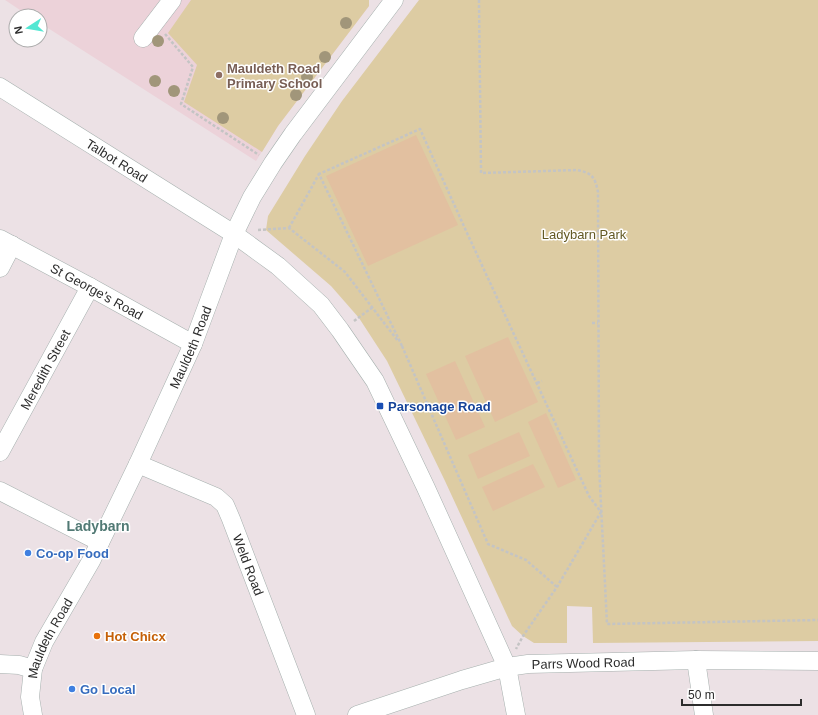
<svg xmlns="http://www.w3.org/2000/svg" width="818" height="715" viewBox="0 0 818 715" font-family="Helvetica,sans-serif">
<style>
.education{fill:#ecd2d9}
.green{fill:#ddcca3}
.pitch{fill:#e2c0a0}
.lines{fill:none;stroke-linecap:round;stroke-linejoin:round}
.minor-casing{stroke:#a6b0ae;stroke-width:19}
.path{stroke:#c4c4c4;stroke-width:2.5;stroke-dasharray:3 2;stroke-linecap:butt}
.minor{stroke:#fff;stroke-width:18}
.tree{fill:#a1967a}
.education-dot{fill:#8d6e63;stroke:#fff;stroke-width:1.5}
.transit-dot{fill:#1a4fb4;stroke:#fff;stroke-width:1.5}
.shop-dot{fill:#3f7fe0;stroke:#fff;stroke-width:1.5}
.food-dot{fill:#e8710a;stroke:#fff;stroke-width:1.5}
.labels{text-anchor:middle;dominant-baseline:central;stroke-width:3;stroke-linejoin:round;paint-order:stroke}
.education-label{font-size:13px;font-weight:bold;fill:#785e54;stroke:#fff;text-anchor:start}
.street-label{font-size:13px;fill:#2c2c2c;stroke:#fff}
.park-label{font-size:13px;fill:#635923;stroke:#fff}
.transit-label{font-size:13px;font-weight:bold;fill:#164399;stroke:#fff;text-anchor:start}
.shop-label{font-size:13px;font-weight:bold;fill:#366cbe;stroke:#fff;text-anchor:start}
.food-label{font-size:13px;font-weight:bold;fill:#c56008;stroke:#fff;text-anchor:start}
.neighbourhood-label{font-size:14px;font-weight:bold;fill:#517974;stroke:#fff}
</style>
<rect width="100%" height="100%" fill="#ece1e5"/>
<!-- education -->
<polygon class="education" points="5,0 369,0 369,6 278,126 256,161 40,23 40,16 29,16"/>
<!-- green -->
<g class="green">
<polygon points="191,0 369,0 369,6 278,126 262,152 184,102 197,65 168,33"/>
<polygon points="419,0 818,0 818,641 593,643 592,607 567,606 567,643 534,643 523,636 512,626 445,481 387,361 359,318 331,286 266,230 268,216 305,156 342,101"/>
</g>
<!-- pitch -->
<g class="pitch">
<polygon points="416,135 458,225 368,266 326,176"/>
<polygon points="508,337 538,402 495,422 465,356"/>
<polygon points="455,361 485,427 456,440 426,374"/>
<polygon points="546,413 576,480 558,488 528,422"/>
<polygon points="519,432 530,456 478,479 468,455"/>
<polygon points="533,464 545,487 493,511 482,487"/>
</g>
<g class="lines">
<defs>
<g id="minor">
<polyline points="143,38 172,0"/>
<path id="s1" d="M0 87 234 234 278 266 321 305 340 330 375 381 426 488 507 667 516 715"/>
<path id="s2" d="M0 239 90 287 193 344"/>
<polyline points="0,268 12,245"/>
<path id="s3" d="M0 452 90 287"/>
<path id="s4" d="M138 464 216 497 225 505 231 519 306 715"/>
<polyline points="0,491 100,542"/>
<polyline points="696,660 704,715"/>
<polyline points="0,664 19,665 33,669"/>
<path id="s5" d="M33 715 30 697 33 669 44 642 91 561 138 464 193 344 234 234 252 197 273 163 293 134 394 0"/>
<path id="s6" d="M357 715 462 680 507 667 528 664 696 660 818 661"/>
</g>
</defs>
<!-- minor casing -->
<use href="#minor" class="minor-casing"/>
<!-- path -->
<g class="path">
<path d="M479 0 481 173 577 170C593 173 595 178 598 192L599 464 607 624 818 620"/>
<polyline points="165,34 193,67 181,104 259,155"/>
<polyline points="289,228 319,174"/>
<polyline points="258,230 289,228 345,272 398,341"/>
<polyline points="354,321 373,307"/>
<polyline points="592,323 598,323"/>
<polyline points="402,346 319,174 420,129 467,233 589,496 601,512 557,587 523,636 516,649"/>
<polyline points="402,346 488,544 526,560 557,587"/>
<polyline points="537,383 542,381"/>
</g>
<!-- minor -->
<use href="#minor" class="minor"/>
</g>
<!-- trees -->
<g class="tree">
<circle cx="346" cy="23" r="6"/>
<circle cx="158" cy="41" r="6"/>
<circle cx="325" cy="57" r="6"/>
<circle cx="307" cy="77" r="6"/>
<circle cx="155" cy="81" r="6"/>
<circle cx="174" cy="91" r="6"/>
<circle cx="296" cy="95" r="6"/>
<circle cx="223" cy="118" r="6"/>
</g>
<!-- markers -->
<circle class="education-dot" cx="219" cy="75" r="4"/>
<rect class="transit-dot" x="376" y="402" width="8" height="8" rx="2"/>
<g class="shop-dot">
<circle cx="28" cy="553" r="4"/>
<circle cx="72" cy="689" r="4"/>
</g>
<circle class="food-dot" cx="97" cy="636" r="4"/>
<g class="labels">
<!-- education labels -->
<g class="education-label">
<text x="227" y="68">Mauldeth Road<tspan x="227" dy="15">Primary School</tspan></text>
</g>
<!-- street labels -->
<g class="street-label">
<text stroke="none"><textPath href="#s1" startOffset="138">Talbot Road</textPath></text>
<text stroke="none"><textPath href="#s2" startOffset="110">St George's Road</textPath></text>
<text stroke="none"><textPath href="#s5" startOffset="405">Mauldeth Road</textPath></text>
<text stroke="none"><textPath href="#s3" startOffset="94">Meredith Street</textPath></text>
<text stroke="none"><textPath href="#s4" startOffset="161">Weld Road</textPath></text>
<text stroke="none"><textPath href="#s5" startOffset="81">Mauldeth Road</textPath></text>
<text stroke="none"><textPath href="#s6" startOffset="234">Parrs Wood Road</textPath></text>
</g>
<!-- park labels -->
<g class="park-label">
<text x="584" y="234">Ladybarn Park</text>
</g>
<!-- transit labels -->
<g class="transit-label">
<text x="388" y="406">Parsonage Road</text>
</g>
<!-- shop labels -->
<g class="shop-label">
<text x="36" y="553">Co-op Food</text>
<text x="80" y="689">Go Local</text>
</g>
<!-- food labels -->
<g class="food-label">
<text x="105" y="636">Hot Chicx</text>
</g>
<!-- neighbourhood labels -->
<g class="neighbourhood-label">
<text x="98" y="526">Ladybarn</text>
</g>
</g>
<!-- north arrow -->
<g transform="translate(28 28) rotate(258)"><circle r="19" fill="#ffffff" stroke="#ababab"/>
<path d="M0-3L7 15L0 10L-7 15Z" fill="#53e7d3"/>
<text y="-6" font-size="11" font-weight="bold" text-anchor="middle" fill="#2c2c2c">N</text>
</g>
<!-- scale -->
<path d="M682 699v6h119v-6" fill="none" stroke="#2c2c2c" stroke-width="2"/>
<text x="688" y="699" font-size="12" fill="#2c2c2c" stroke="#ffffff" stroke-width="3" paint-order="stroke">50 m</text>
</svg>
